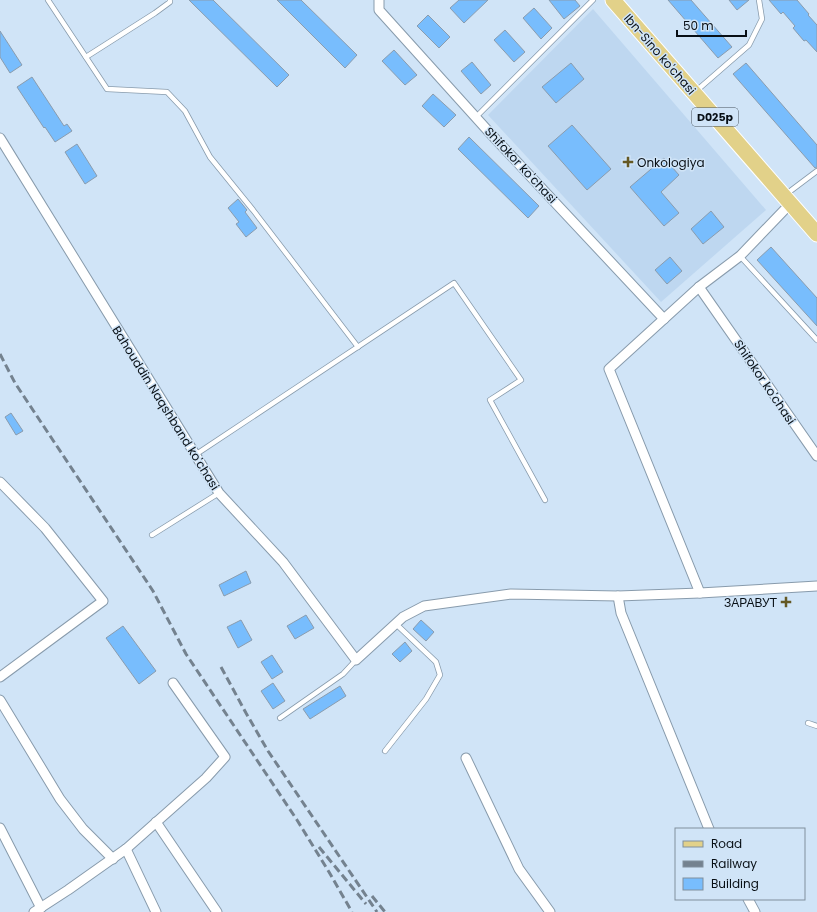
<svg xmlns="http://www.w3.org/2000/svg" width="817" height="912" viewBox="0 0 817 912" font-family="Poppins,sans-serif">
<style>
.built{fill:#bed7f0}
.building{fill:#78bdfd;stroke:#8a9cae}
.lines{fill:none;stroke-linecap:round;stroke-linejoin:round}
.lane-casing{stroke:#889bac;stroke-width:6}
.street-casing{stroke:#889bac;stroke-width:11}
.primary-casing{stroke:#fff;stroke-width:17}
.lane{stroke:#fff;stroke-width:4.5}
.street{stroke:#fff;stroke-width:9}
.primary{stroke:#e2d189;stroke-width:15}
.rail{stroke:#74828f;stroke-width:3;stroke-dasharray:8 4;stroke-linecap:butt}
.poi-dot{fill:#645824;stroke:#d0e4f7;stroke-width:1.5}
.labels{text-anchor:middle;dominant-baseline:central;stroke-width:3;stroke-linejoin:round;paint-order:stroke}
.shield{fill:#d0e4f7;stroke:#444f59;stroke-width:1}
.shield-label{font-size:11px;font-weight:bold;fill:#080f15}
.street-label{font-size:12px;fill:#080f15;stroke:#d0e4f7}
.poi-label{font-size:12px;fill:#080f15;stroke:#d0e4f7;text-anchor:start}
</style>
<rect width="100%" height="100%" fill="#d0e4f7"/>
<!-- built -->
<polygon class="built" points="593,9 766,210 661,302 488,115"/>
<!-- building -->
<g class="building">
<polygon points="189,0 213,0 289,75 277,87"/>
<polygon points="277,0 301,0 357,55 345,68"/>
<polygon points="459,0 488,0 464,23 450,8"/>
<polygon points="549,0 575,0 580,6 564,19"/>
<polygon points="668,0 691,0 732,47 718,58"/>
<polygon points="729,0 749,0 737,10"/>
<polygon points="769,0 797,0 809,14 808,15 817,25 817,52 806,40 804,41 793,28 795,26 783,12 781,14"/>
<polygon points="534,8 552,28 541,39 523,18"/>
<polygon points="428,15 450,37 439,48 417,26"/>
<polygon points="505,30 525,52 514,62 494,40"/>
<polygon points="0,31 22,65 10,73 0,57"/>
<polygon points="394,50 417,75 405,85 382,61"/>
<polygon points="472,62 491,85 481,94 461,71"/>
<polygon points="571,63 584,79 556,103 542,87"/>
<polygon points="746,63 817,145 817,167 815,168 733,74"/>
<polygon points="32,77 64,126 67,124 72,131 55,142 45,127 44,128 17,87"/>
<polygon points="433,94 456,115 444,127 422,106"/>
<polygon points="572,125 611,169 587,190 548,146"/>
<polygon points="469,137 539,206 528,218 458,149"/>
<polygon points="77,144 97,176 85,184 65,152"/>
<polygon points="664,158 679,175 661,192 679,213 664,226 630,187"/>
<polygon points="238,199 247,210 245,212 257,228 246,237 236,224 239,222 228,208"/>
<polygon points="711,211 724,227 703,244 691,229"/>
<polygon points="771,247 817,298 817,326 757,260"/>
<polygon points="670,257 682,271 667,284 655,270"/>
<polygon points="11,413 23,431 16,435 5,417"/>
<polygon points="246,571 251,583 224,596 219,585"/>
<polygon points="306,615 314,628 295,639 287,626"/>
<polygon points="241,620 252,640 238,648 227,627"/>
<polygon points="421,620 434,632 426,641 413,629"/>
<polygon points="123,626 156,671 139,684 106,638"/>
<polygon points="405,642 412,651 400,662 392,654"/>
<polygon points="272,655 283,672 272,679 261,662"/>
<polygon points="273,683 285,701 273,709 261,691"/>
<polygon points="340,686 346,696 310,719 303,709"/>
</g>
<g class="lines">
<defs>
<g id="lane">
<polyline points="48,0 107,89 167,92 185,111 210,157 253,210 358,347"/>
<polyline points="86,57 155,13 170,2 170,0"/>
<polyline points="695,92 749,45 762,19 759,0"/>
<polyline points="476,117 593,0"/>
<polyline points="785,195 817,171"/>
<polyline points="740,256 817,340"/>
<polyline points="195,455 454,283 521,380 490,400 545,500"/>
<polyline points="152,535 219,493"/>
<polyline points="280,718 343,674 356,660"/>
<polyline points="808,723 817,726"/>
<polyline points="385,751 426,699 440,675 436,662 396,624"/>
</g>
<g id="street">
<polyline points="379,0 379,10 489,132 664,319"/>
<polyline points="0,138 219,493 283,562 356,660 403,617 424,606 511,594 618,596 700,593 817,586"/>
<polyline points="699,287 817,456"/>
<polyline points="0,482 45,528 103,601 0,677"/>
<polyline points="700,593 609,369 699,287 740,256 790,204"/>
<polyline points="618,596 621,613 709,829"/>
<polyline points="0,700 60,799 83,829 113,859"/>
<polyline points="466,758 519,869 550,912"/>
<polyline points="156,822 217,912"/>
<polyline points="0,828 41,908"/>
<polyline points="126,849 156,912"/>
<polyline points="748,899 755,912"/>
<polyline points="34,912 68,890 126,849 206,778 225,757 173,683"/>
</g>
<polyline id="primary" points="613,0 817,234"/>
</defs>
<!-- lane casing -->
<use href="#lane" class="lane-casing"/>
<!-- street casing -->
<use href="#street" class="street-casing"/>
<!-- primary casing -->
<use href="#primary" class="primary-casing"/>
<!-- lane -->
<use href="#lane" class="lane"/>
<!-- street -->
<use href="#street" class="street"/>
<!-- primary -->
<use href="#primary" class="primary"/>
<!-- rail -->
<g class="rail">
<polyline points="0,354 15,383 153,591 186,654 297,820 329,872 352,912"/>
<polyline points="221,667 246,713 268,751 377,912"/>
<polyline points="319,847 366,904"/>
<polyline points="372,896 385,912"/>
</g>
</g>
<!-- markers -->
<g class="poi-dot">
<path d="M626 156h4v4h4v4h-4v4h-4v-4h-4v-4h4z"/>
<path d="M784 596h4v4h4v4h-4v4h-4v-4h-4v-4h4z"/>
</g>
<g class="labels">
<!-- shield labels -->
<rect class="shield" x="692" y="108" width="46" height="18" rx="3"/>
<g class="shield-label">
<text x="715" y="117">D025p</text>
</g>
<!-- street labels -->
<g class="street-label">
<text transform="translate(660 54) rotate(49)">Ibn-Sino ko'chasi</text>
<text transform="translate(521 165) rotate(47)">Shifokor ko'chasi</text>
<text transform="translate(765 382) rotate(56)">Shifokor ko'chasi</text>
<text transform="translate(166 408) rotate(58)">Bahouddin Naqshband ko'chasi</text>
</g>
<!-- poi labels -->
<g class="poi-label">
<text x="637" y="162">Onkologiya</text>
<text x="777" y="602" text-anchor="end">ЗАРАВУТ</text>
</g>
</g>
<!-- legend -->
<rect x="675" y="828" width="130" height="72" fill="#d0e4f7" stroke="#808f9d"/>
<rect x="683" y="841" width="20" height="6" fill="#e2d189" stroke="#808f9d"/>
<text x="711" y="848" font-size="12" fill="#080f15">Road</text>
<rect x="683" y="861" width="20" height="6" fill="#74828f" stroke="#808f9d"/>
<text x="711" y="868" font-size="12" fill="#080f15">Railway</text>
<rect x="683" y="878" width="20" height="12" fill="#78bdfd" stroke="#808f9d"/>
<text x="711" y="888" font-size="12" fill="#080f15">Building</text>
<!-- scale -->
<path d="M677 30v6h69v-6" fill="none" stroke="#080f15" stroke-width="2"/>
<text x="683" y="30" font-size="12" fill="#080f15" stroke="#d0e4f7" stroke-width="3" paint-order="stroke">50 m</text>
</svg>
